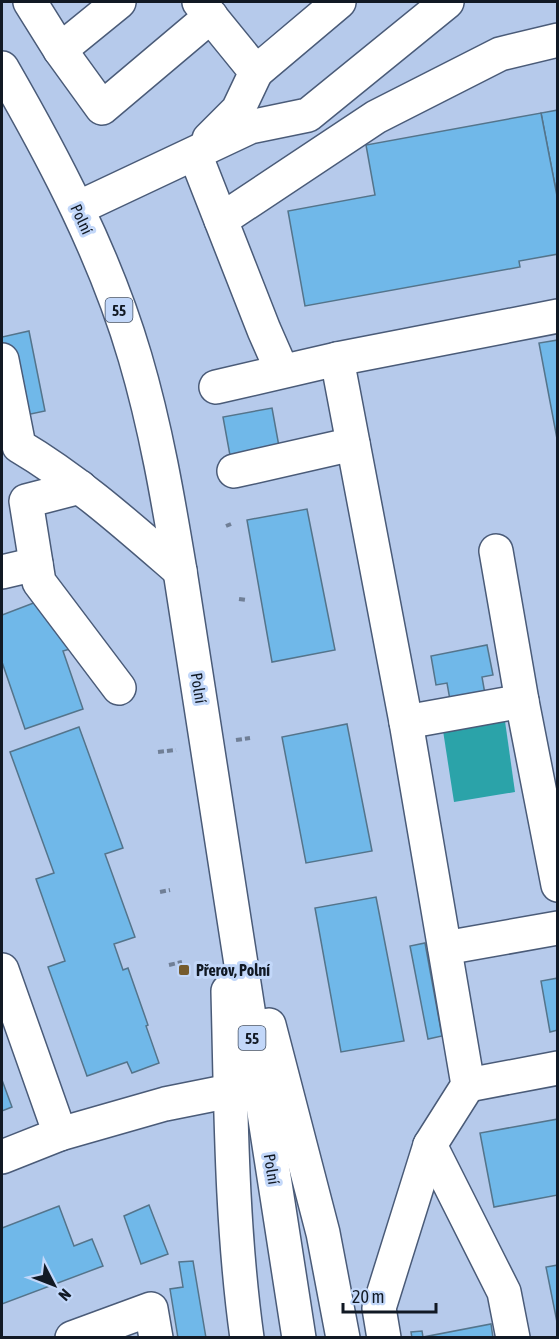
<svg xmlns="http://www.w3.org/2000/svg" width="559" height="1339" viewBox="0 0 559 1339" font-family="'Asap Condensed',sans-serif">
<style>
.water{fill:#2ba3a9}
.building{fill:#70b8e9;stroke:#54748b;stroke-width:1.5}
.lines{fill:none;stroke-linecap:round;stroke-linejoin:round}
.minor-casing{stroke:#4a5b78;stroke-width:36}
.major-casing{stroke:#4a5b78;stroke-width:36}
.path{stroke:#707f96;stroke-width:4;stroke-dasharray:6 3;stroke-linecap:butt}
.minor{stroke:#fff;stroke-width:33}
.major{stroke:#fff;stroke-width:33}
.poi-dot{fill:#755b2d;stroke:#c2d7f9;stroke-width:2}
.labels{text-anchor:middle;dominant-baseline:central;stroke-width:6;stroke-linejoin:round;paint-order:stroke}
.shield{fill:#c2d7f9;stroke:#465264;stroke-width:1.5}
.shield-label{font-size:15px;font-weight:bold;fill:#111924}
.street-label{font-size:16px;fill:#111924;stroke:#c2d7f9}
.poi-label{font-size:16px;font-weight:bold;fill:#111924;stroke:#c2d7f9;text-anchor:start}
</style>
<rect width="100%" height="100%" fill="#b6caeb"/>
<!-- water -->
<polygon class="water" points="504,714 515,792 454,802 442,724"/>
<!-- building -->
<g class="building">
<polygon points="558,110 558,201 541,113"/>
<polygon points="541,113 558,201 558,254 519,261 520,267 305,306 288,211 375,195 366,145"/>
<polygon points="29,331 45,411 2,420 2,337"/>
<polygon points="558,340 558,444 539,343"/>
<polygon points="272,408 280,452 231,461 223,417"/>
<polygon points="307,509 335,650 272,662 247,520"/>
<polygon points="44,599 55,631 63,628 70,649 63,651 83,709 25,729 2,662 2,615"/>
<polygon points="487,645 493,675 482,677 485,694 450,700 447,683 436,685 431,656"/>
<polygon points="347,724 372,851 306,863 282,737"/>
<polygon points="79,727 123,848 105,854 135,937 114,944 123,970 128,968 148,1025 146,1026 159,1063 132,1073 127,1062 87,1076 48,967 65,961 36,879 54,873 10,752"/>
<polygon points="376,897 404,1041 341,1052 315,908"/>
<polygon points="425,943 442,1036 428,1039 410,946"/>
<polygon points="558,978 558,1030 550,1032 541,981"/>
<polygon points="2,1080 12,1107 2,1111"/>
<polygon points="558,1119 558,1195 494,1207 480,1133"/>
<polygon points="149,1205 168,1254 141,1264 124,1216"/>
<polygon points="59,1206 74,1246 92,1239 103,1266 2,1304 2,1228"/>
<polygon points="193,1261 206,1338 178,1338 170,1289 183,1287 179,1262"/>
<polygon points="558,1265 558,1327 546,1267"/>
<polygon points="491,1324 493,1338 412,1338 411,1332 422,1331 423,1337"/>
</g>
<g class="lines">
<defs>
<g id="minor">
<polyline points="30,2 60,50 102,108 211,16"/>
<polyline points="199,2 256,72 238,110 209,139"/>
<polyline points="60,50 119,2"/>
<polyline points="256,72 339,2"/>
<polyline points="195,154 264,330 282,371"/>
<polyline points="78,208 250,127 308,115 447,2"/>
<polyline points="221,220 376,117 500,54 558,40"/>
<polyline points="337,359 406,722 468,1085 430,1145 504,1292 513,1338"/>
<path d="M2 360 19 446C78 481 128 526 180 571"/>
<polyline points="216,387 337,359 558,316"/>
<polyline points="234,471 353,444"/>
<polyline points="80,487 26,501 39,582 119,688"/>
<polyline points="496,551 522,701 558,885"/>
<polyline points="2,572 36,564"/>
<polyline points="406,722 522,701"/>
<polyline points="445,948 558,928"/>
<polyline points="2,970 60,1134 2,1157"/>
<polyline points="468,1085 558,1068"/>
<polyline points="60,1134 165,1104 230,1091"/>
<polyline points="72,1338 151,1309 156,1338"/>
<polyline points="384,1338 379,1308 430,1145"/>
</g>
<g id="major">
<path d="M2 68C55 160 105 255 135 357 156 428 168 499 180 571L299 1338"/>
<path d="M228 991C231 1107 231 1223 247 1338"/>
<polyline points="269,1025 323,1233 343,1338"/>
</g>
</defs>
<!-- minor casing -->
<use href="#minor" class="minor-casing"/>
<!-- major casing -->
<use href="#major" class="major-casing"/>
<!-- path -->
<g class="path">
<polyline points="226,526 231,524"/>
<polyline points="239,599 246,600"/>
<polyline points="236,740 250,738"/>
<polyline points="158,752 176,750"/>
<polyline points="160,892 170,890"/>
<polyline points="169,965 182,962"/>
</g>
<!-- minor -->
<use href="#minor" class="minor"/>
<!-- major -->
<use href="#major" class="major"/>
</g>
<!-- markers -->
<rect class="poi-dot" x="178" y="964" width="12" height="12" rx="3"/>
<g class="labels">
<!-- shield labels -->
<g class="shield">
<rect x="105.5" y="298" width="27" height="24" rx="4.5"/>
<rect x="238.5" y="1026" width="27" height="24" rx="4.5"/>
</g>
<g class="shield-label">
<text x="119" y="310">55</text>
<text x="252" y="1038">55</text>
</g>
<!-- street labels -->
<g class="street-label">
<text transform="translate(82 219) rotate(65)">Polní</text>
<text transform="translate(199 688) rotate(81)">Polní</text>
<text transform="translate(272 1169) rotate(81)">Polní</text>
</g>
<!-- poi labels -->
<g class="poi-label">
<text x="196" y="970">Přerov, Polní</text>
</g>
</g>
<!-- border -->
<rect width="559" height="1339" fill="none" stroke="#111924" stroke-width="6"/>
<!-- north arrow -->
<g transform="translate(54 1285) rotate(132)" stroke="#c2d7f9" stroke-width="4.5" paint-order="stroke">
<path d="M0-4.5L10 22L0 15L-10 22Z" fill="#111924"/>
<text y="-9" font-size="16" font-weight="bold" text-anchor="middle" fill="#111924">N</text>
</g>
<!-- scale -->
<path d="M343 1303v9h93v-9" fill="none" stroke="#111924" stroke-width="3"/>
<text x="352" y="1303" font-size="18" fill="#111924" stroke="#c2d7f9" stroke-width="4.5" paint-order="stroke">20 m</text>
</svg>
